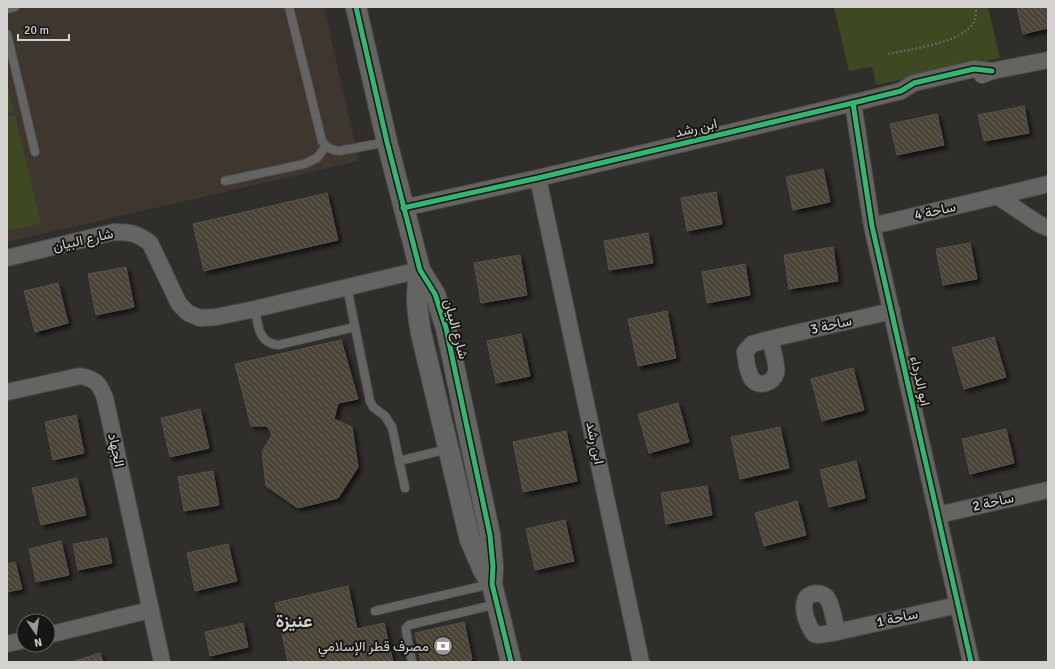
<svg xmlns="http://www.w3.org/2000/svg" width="1055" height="669" viewBox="0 0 1055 669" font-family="Signika,Vazirmatn,sans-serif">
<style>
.built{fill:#3d372f}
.park{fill:#3e4821}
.building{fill:url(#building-back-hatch);stroke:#545250;filter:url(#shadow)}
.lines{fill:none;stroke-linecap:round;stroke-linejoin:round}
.service-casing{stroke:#4d4c49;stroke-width:10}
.minor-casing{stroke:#4d4c49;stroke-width:18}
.tertiary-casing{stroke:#4d4c49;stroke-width:22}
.path{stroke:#646362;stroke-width:2.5;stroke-dasharray:2 2;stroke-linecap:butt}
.service{stroke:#646463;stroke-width:8}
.minor{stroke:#646463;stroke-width:16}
.tertiary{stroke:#646463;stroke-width:20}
.cycleway-casing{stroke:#181615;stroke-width:8}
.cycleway{stroke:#33b770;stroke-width:5}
.labels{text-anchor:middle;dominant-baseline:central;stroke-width:4;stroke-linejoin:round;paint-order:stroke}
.street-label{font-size:14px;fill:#d3d2cf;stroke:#181615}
.poi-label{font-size:14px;fill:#d3d2cf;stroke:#181615;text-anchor:end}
.district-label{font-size:18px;font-weight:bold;fill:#d3d2cf;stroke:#181615}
</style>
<defs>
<pattern id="building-back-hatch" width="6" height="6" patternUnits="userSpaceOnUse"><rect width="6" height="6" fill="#4b4439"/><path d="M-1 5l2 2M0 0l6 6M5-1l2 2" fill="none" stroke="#645e55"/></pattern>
<filter id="shadow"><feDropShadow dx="3.5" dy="3.5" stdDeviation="2" flood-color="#0009"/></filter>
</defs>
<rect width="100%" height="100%" fill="#302e2b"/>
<!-- built -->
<polygon class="built" points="7,7 324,7 359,161 7,242"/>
<!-- park -->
<g class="park">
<polygon points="834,7 988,7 1000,58 876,85 872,67 849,71"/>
<polygon points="7,82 14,112 7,113"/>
<polygon points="15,115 41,224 7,231 7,116"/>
</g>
<!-- building -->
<g class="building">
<polygon points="1017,7 1048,7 1048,28 1023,34"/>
<polygon points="1024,106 1029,133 984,141 978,115"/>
<polygon points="937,114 944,145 897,155 890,124"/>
<polygon points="823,169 830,202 793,210 786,177"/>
<polygon points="716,192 722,224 687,231 681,198"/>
<polygon points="327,193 338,240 204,271 193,224"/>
<polygon points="648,233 653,263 609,270 604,241"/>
<polygon points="970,243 977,279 943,285 936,249"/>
<polygon points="833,247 838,281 789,289 784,255"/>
<polygon points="520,255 527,295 481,303 474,263"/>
<polygon points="745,264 750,295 707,303 702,272"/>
<polygon points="126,267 134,307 96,315 88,274"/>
<polygon points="58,283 68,323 35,332 24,291"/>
<polygon points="667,311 676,358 638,366 628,319"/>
<polygon points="521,334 530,376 496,383 487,341"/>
<polygon points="994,337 1006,377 964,389 952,348"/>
<polygon points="341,340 358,399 338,403 334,419 352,427 358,467 338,498 298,508 266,486 262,452 272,435 267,426 251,426 235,364"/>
<polygon points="853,368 864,410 822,421 811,379"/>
<polygon points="678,403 689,442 649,453 638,414"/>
<polygon points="200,409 209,448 170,457 161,418"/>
<polygon points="76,415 84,453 53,460 45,422"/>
<polygon points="780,427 789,468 740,479 731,437"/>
<polygon points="1006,429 1014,463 970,474 962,439"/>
<polygon points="566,431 577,481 523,492 513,442"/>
<polygon points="856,461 865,498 829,507 820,470"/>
<polygon points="213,471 219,505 184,511 178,477"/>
<polygon points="77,478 86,515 41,525 32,488"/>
<polygon points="707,486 712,515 666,524 661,493"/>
<polygon points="797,501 806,535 764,546 755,513"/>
<polygon points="565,520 574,561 535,570 526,529"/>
<polygon points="107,538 112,563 78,570 73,544"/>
<polygon points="61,541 69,575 36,582 29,549"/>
<polygon points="228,544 237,581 195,591 187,553"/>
<polygon points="15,562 22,589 7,592 7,564"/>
<polygon points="348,586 357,629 384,623 393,662 288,662 275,603"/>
<polygon points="464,622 472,659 470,662 421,662 415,633"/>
<polygon points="243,623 248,647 210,656 205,632"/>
<polygon points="100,653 103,662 71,662"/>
</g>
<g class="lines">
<defs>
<g id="service">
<path d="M289 7 322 141C327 148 331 150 339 151L387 142"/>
<polyline points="7,9 15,7"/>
<polyline points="7,34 35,152"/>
<polyline points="225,181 304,164 317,158 326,146"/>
<polyline points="347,287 370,401 373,407 385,416 392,427 405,488"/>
<path d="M255 309C258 325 258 343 278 345L355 327"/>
<polyline points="399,461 448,449"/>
<polyline points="375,611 491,584"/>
<polyline points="412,662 406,631 406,628 409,625 497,604"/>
</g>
<g id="minor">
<polyline points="982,75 992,71 1048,60"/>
<polyline points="853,103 872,226 971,662"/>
<polyline points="538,178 641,662"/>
<polyline points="997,196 1039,224 1048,228"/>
<polyline points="403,208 538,178 853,103 901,91 914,83 974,69 992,71"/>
<polyline points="872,226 1048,184"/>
<path d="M7 258 114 232C130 232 137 233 150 243L179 304 188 313 200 318 216 317 255 309 420 270"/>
<path d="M770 339C772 347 778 366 776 373 773 383 759 388 752 379 747 372 746 360 745 352L752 344 770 339 892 311"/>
<path d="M7 392 80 376C96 379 99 383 105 398L162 662"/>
<polyline points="938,515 1048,490"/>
<path d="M837 632C834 621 833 607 827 598 822 591 807 592 805 601 802 611 808 626 814 634L818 635 837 632 958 605"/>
<polyline points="48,635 150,610"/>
<polyline points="7,644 24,640"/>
</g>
<g id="tertiary">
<polyline points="356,7 387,142 420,270 435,294 446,328 490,535 493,567 492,584 511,662"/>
<path d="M420 270C415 292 417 311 421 333L470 540 483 570 492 584"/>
</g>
</defs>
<!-- service casing -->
<use href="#service" class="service-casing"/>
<!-- minor casing -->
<use href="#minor" class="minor-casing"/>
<!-- tertiary casing -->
<use href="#tertiary" class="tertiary-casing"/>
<!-- path -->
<path class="path" d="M888 54C910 49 963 43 974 22 976 18 976 11 976 7"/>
<!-- service -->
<use href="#service" class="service"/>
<!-- minor -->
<use href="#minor" class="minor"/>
<!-- tertiary -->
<use href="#tertiary" class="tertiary"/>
<defs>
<g id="cycleway">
<polyline points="356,7 387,142 420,270 435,294 446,328 490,535 493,567 492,584 511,662"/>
<polyline points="853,103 872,226 971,662"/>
<polyline points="403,208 538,178 853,103 901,91 914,83 974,69 992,71"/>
</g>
</defs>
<!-- cycleway casing -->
<use href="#cycleway" class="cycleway-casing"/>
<!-- cycleway -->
<use href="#cycleway" class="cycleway"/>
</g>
<!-- icons -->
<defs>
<symbol id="bank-disc" viewBox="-11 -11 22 22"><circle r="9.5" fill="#9a9996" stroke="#181615"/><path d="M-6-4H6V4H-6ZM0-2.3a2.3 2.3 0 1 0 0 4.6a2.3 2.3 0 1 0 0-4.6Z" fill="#fff"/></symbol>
</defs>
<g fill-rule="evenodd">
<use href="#bank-disc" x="432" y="635" width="22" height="22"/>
</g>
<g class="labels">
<!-- street labels -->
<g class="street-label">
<text transform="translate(696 128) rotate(-13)">ابن رشد</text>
<text transform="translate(935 211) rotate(-13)">ساحة 4</text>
<text transform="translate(83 240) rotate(-13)">شارع البيان</text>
<text transform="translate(831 325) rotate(-13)">ساحة 3</text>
<text transform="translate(456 329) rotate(75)">شارع البيان</text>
<text transform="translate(920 381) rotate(77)">ابو الدرداء</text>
<text transform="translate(595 443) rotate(78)">ابن رشد</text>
<text transform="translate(116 450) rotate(78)">الجهاد</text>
<text transform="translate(993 502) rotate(-13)">ساحة 2</text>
<text transform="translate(897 618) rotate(-12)">ساحة 1</text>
</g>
<!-- poi labels -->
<g class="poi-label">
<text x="429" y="646">مصرف قطر الإسلامي</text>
</g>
<!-- district labels -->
<g class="district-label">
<text x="294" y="621">عنيزة</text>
</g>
</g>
<!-- border -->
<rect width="1055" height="669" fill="none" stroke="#d3d2cf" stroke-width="16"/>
<!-- north arrow -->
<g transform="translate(36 633) rotate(167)"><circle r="19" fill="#181615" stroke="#63615f"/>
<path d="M0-3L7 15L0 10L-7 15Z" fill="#9a9996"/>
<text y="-6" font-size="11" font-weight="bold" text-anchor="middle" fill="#d3d2cf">N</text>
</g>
<!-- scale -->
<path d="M18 34v6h51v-6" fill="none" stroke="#d3d2cf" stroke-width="2"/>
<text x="24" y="34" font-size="12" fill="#d3d2cf" stroke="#181615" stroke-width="3" paint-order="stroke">20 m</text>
</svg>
